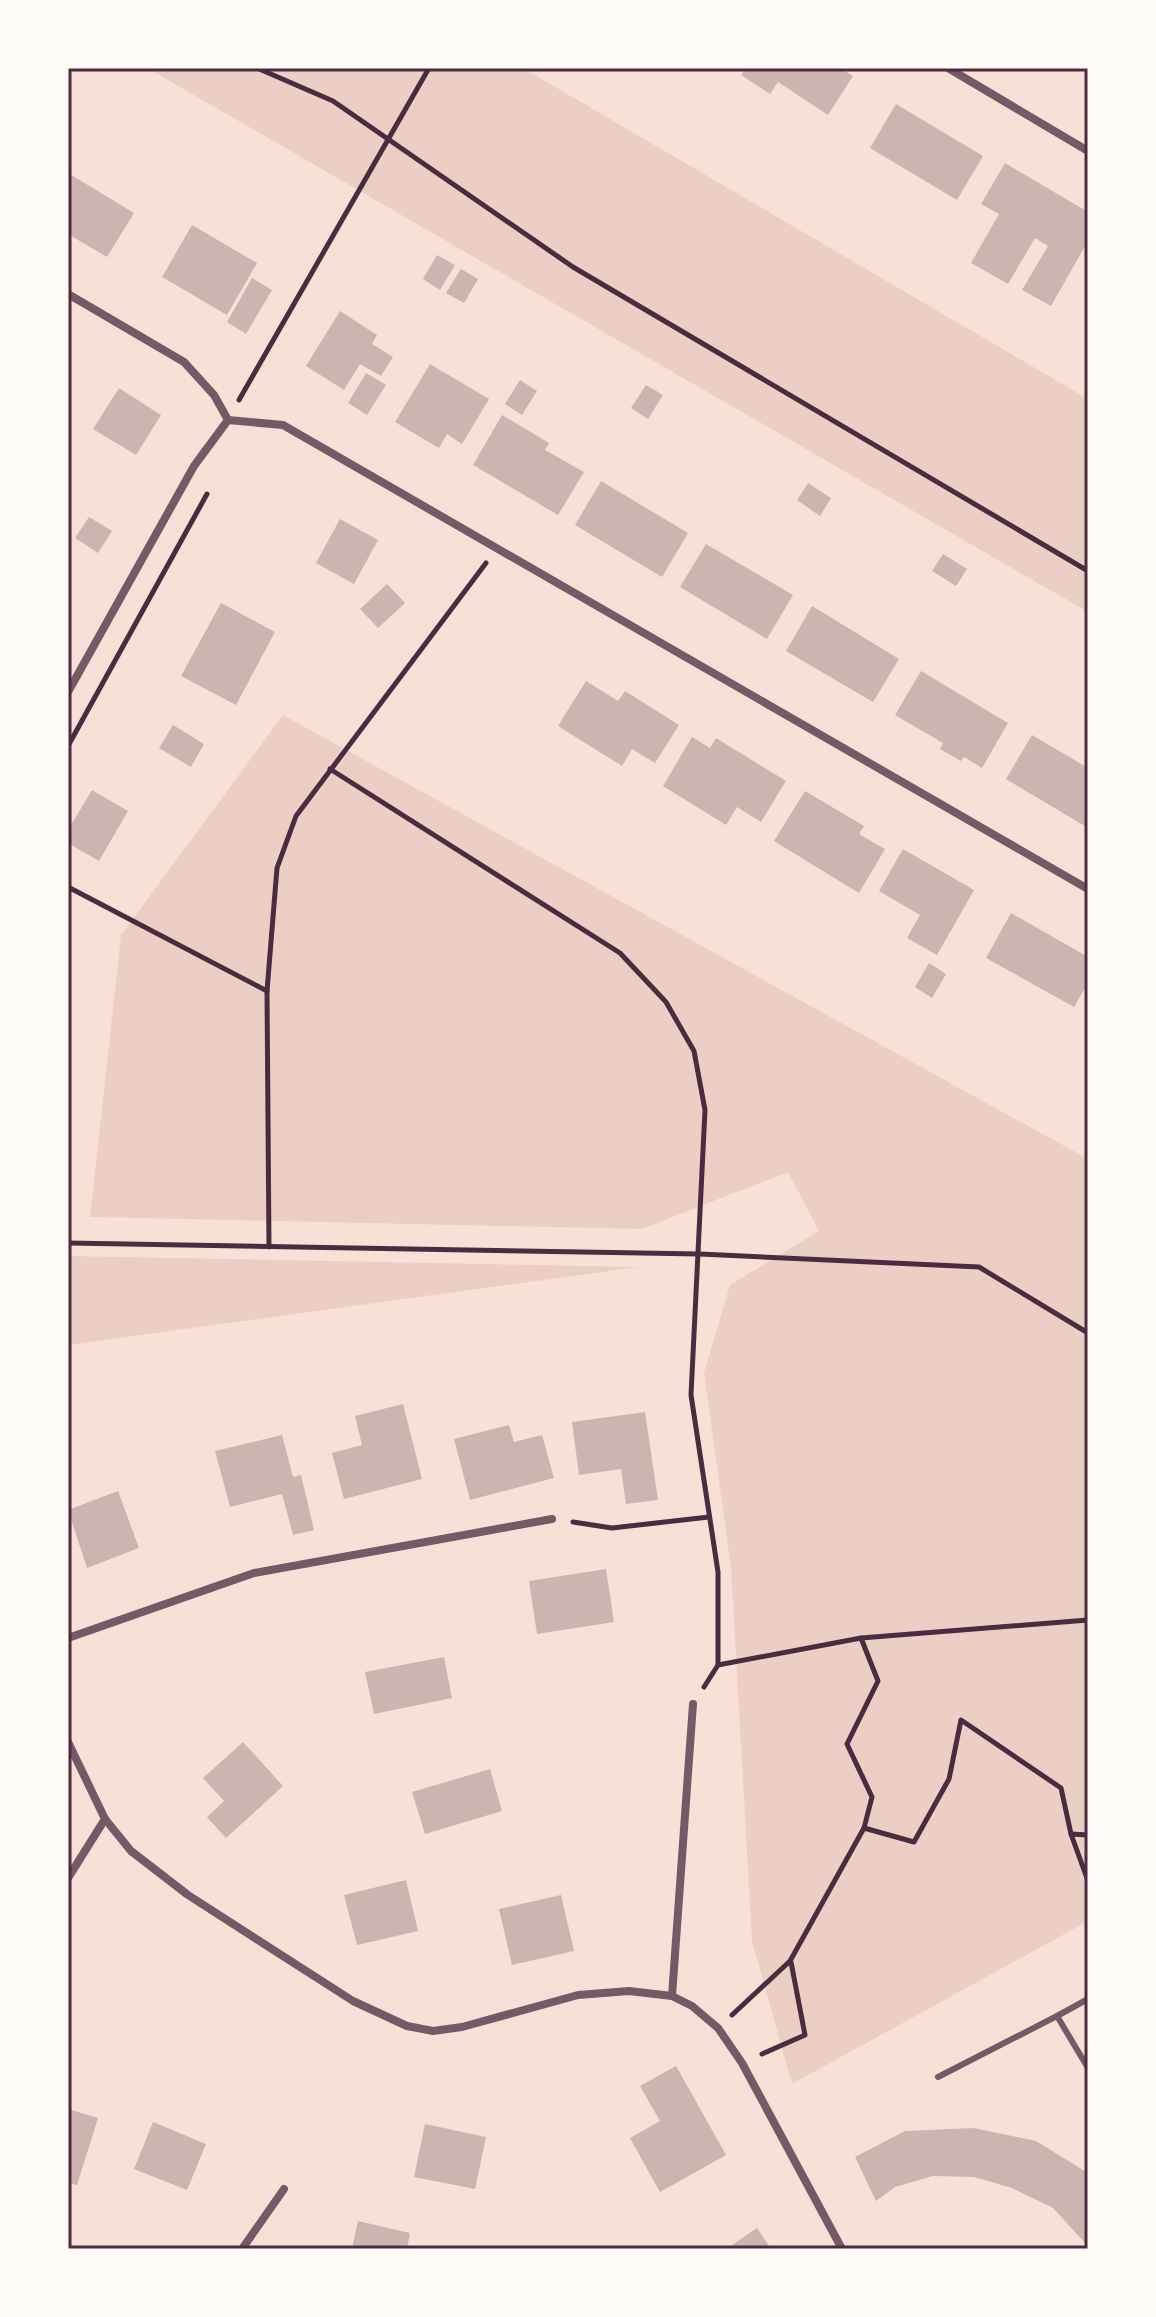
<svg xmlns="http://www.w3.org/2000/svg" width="1156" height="2317" viewBox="0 0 1156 2317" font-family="'Noto Sans',sans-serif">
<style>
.green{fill:#ebcfc5}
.building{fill:#ccb4b1}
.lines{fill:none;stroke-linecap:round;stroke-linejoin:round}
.path{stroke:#4a2c40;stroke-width:5}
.service{stroke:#755966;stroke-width:6}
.minor{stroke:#755966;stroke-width:8}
.neatline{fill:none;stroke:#4a2c40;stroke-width:3}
</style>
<rect width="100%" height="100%" fill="#f7e1d7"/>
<!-- green -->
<g class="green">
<polygon points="147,68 523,68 1088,399 1088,612"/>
<polygon points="283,715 1088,1159 1088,1921 792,2084 752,1941 731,1568 704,1373 730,1285 819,1231 788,1172 642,1229 90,1217 121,935"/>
<polygon points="68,1256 639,1267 68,1345"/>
</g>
<!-- building -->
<g class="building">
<polygon points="746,68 840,68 853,76 828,115 778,82 770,94 741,75"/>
<polygon points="896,104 983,156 957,200 870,148"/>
<polygon points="1005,163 1088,212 1088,241 1051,306 1022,290 1048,246 1035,238 1008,284 971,263 999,214 981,204"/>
<polygon points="68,173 134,213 107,257 68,234"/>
<polygon points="192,225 257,263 227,315 162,277"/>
<polygon points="437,255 455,265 440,290 423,279"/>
<polygon points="461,269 478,279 464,303 446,293"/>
<polygon points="252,278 272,290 246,334 227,322"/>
<polygon points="340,311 377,335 372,344 393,357 381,376 360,364 344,390 306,366"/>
<polygon points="430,364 489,399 462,444 447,434 439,448 395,422"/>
<polygon points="366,373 386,385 367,415 348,403"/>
<polygon points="520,380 537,391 522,415 505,404"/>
<polygon points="646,385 663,395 648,419 631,408"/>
<polygon points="119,388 161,415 136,455 93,429"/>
<polygon points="502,415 549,443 545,450 584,472 558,515 473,465"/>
<polygon points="601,481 688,533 662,577 575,525"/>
<polygon points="808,483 831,498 820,516 797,500"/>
<polygon points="89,517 112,531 98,553 75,538"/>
<polygon points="340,519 378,540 354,584 316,563"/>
<polygon points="706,544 793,595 767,639 680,587"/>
<polygon points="943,554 967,569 956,586 932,571"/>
<polygon points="387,584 405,603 378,628 360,609"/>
<polygon points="221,603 275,632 236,705 181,676"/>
<polygon points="812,606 899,659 873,702 786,651"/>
<polygon points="921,671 1008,723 982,768 964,757 961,761 940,749 943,743 895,715"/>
<polygon points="586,681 618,701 625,691 679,725 655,763 632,749 622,766 558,726"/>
<polygon points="173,725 204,744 191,767 159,748"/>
<polygon points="1032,735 1088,768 1088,828 1006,779"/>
<polygon points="692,737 710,748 716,738 786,781 761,822 737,807 726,825 663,786"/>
<polygon points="92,790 128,811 99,861 68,843 68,830"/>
<polygon points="805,791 864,826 859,834 885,849 859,893 774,841"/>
<polygon points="903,849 974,890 937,955 907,938 920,915 879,891"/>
<polygon points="1011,913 1088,957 1088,983 1074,1007 986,958"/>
<polygon points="929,963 946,974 932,998 915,987"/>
<polygon points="403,1404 422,1479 344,1499 332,1453 362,1445 355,1416"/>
<polygon points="645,1412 658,1500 626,1504 621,1469 579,1475 572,1422"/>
<polygon points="509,1425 514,1442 542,1435 554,1478 470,1500 454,1439"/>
<polygon points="282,1435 293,1477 301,1475 314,1530 293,1535 282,1494 230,1507 215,1451"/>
<polygon points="118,1491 139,1548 87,1568 68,1510"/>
<polygon points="606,1569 614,1622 537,1634 529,1581"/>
<polygon points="444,1657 452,1698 374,1714 365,1672"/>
<polygon points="243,1742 283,1786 226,1838 207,1817 224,1801 203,1778"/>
<polygon points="490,1769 502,1811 425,1834 412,1792"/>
<polygon points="406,1880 418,1931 357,1945 344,1895"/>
<polygon points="561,1895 574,1951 512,1965 499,1909"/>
<polygon points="676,2066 726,2155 660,2192 630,2138 660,2121 640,2086"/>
<polygon points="68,2109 98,2118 77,2185 68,2183"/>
<polygon points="153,2122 206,2144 187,2190 134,2169"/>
<polygon points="425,2124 486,2137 475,2189 414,2177"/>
<polygon points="973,2128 1036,2141 1088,2173 1088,2246 1053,2208 1012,2188 974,2177 933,2176 895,2187 876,2201 855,2157 905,2131"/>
<polygon points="358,2221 410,2233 407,2249 352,2249"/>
<polygon points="757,2228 771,2249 726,2249"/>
</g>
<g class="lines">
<!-- path -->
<g class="path">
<polyline points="257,68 333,101 573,267 1088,571"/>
<polyline points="239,400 429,68"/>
<polyline points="68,746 207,494"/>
<polyline points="330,769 620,953 666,1002 694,1051 705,1110 691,1395 718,1572 718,1665 704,1687"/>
<polyline points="68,887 267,991"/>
<polyline points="68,1243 700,1254 979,1267 1088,1333"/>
<polyline points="269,1247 267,991 277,868 296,816 486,563"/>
<polyline points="573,1522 612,1528 709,1517"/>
<polyline points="861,1638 1088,1620"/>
<polyline points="718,1665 861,1638 878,1681 847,1744 872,1797 864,1828"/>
<polyline points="1088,1835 1071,1834 1088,1881"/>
<polyline points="732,2015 790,1961 864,1828 914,1842 949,1779 961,1720 1061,1788 1071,1834"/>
<polyline points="762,2054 805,2035 791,1962"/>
</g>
<!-- service -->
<g class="service">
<polyline points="1088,1999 1057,2016 1088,2068"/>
<polyline points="938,2077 1057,2016"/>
</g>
<!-- minor -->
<g class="minor">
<polyline points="948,68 1088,151"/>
<polyline points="68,294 184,362 214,395 228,420 283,425 1088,889"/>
<polyline points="68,692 194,466 228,420"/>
<polyline points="68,1638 254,1573 552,1519"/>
<polyline points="68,1742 105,1819 131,1851 188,1895 353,2001 407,2026 433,2031 462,2027 578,1995 629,1991 672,1996 692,2006 718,2028 742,2063 842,2249"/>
<polyline points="68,1878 105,1819"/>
<polyline points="672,1996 693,1704"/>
<polyline points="242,2249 284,2189"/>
</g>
</g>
<!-- border -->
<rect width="1156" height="2317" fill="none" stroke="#fffaf5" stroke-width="140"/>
<rect x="70" y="70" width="1016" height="2177" class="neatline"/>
</svg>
